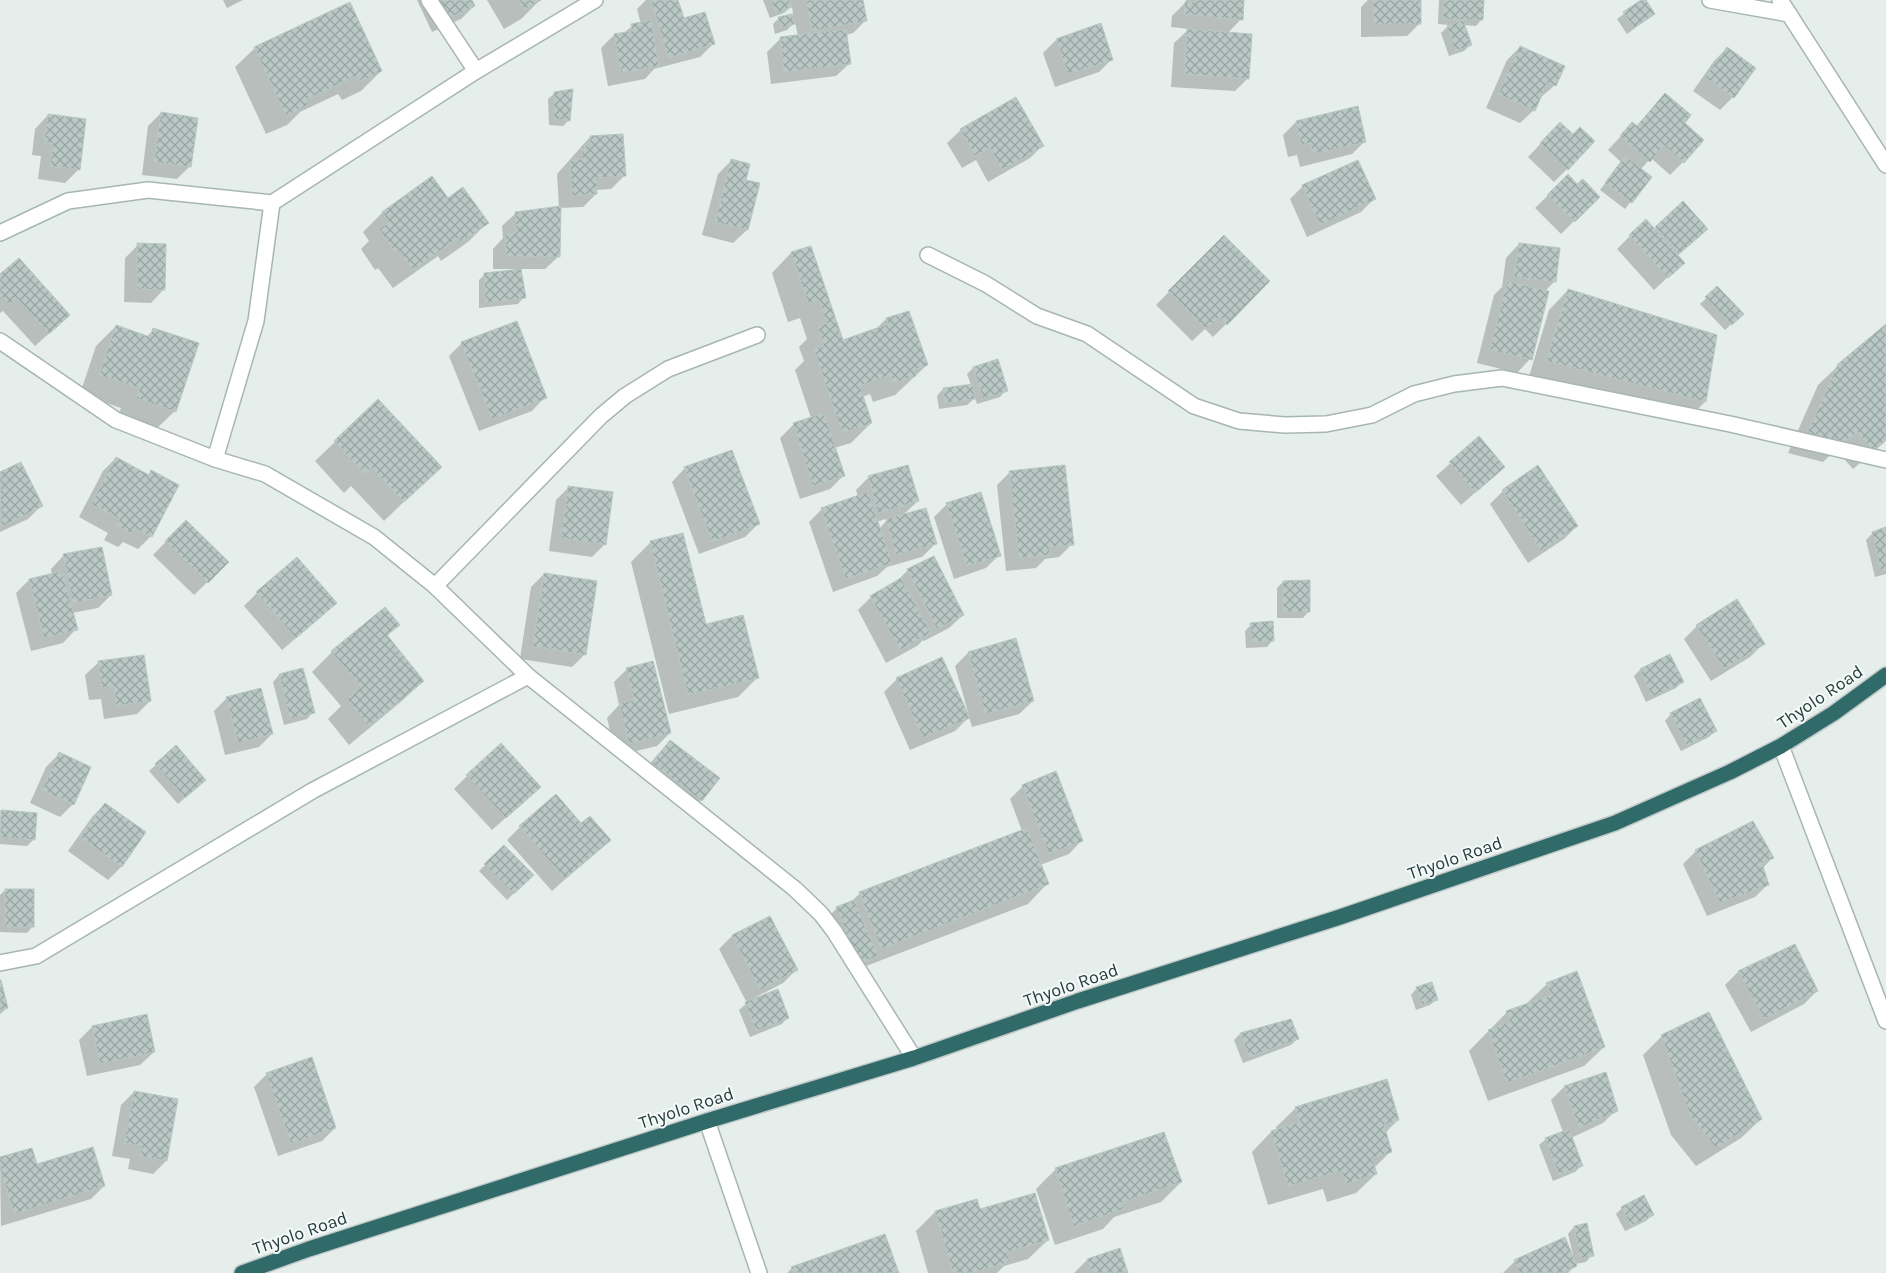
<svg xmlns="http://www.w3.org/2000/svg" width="1886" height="1273" viewBox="0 0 1886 1273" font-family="Karla,sans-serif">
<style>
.shadow{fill:#0003;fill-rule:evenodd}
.building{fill:url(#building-cross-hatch);stroke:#b7c7c3}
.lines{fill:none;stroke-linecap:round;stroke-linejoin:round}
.lane-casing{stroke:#a7b6b3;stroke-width:18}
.street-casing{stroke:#a7b6b3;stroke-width:18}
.highway-casing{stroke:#c2c9c9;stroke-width:18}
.lane{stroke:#fff;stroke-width:15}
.street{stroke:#fff;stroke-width:15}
.highway{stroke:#306b69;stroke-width:15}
.labels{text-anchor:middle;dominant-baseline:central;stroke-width:4;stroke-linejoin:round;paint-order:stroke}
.street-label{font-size:18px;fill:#243f3d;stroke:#f5faf8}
</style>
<defs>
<pattern id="building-cross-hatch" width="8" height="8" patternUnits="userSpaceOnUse" patternTransform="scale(1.25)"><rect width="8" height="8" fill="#bac8c5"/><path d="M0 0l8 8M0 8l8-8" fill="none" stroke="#97a4a1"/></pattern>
</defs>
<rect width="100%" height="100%" fill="#e5eeeb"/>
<!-- shadow -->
<g class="shadow">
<polygon points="223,0 243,0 227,8"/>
<polygon points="417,0 471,0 474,6 461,19 432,32"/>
<polygon points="487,0 540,0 521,19 504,29"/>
<polygon points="646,0 677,0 683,20 713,44 700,57 654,69 645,79 608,86 601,48 614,35 624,33 632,26 641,24 637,9"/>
<polygon points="763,0 862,0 866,20 853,33 846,35 850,63 836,76 771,84 767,52 780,39 798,36 795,22 787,30 775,34 773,24 779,18 793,15 792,6 784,13 770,18"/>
<polygon points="1186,0 1243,0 1241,19 1228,33 1248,78 1235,91 1171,87 1174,43 1189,29 1171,27 1172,16 1185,3"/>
<polygon points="1368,0 1420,0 1420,23 1407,36 1361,37 1361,7"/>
<polygon points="1439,0 1482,0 1482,19 1476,26 1464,25 1471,44 1464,51 1449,56 1441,33 1449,25 1438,24"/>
<polygon points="1643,0 1654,14 1627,34 1617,19"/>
<polygon points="1056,40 1112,59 1099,72 1055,87 1043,53"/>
<polygon points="1520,47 1555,85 1540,98 1534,110 1520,123 1486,108 1507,60"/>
<polygon points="255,48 381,71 361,91 342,100 338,94 300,112 287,125 266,134 235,67"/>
<polygon points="1727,48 1733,97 1720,110 1693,91 1714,61"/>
<polygon points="555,93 569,120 563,126 549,125 548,99"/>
<polygon points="1665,94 1683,123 1683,162 1670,175 1651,158 1640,170 1650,177 1625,209 1600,190 1621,162 1608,150 1632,124 1636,127"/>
<polygon points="1015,98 1043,145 1030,158 988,182 976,160 962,168 947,143 961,130"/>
<polygon points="1357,108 1365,141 1352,154 1300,167 1297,155 1288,157 1283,135 1296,122"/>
<polygon points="161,113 190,166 177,179 142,175 148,126"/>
<polygon points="48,115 78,170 65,183 38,179 41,156 32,155 35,129"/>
<polygon points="590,137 624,176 611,189 596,190 596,194 583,207 559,208 559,256 545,269 520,269 524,297 518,304 479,308 479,280 485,274 514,271 514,269 493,269 493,249 503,238 502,226 516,213 559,208 557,174"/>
<polygon points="1547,137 1567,169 1554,182 1528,157"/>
<polygon points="731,161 745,181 758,184 747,230 733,243 702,235 718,174"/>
<polygon points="1568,176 1577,186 1598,197 1561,234 1535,208"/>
<polygon points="432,178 447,200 487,223 468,242 441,261 438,256 393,288 378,268 375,270 361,249 369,241 363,232 382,213"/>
<polygon points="1303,186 1374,199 1361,212 1307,237 1290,199"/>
<polygon points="1683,203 1693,242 1677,256 1683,263 1654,290 1617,249 1630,236 1654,230"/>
<polygon points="1224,236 1269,281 1213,337 1205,329 1192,341 1156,305"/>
<polygon points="1519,244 1554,282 1544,292 1530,359 1517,373 1477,363 1494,295 1502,287 1506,258"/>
<polygon points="138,245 164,289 151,303 124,302 125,258"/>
<polygon points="810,247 843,341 875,330 886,319 927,365 895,395 873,402 870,394 862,397 871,423 851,443 834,448 843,476 830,489 800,499 780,438 793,425 811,418 795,370 804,361 799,347 807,339 800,318 788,322 772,273 791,253"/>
<polygon points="0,276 55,328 35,346 3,311 0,313"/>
<polygon points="1717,288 1742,314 1725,330 1700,304"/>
<polygon points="1568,290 1705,402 1685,421 1528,380 1549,310"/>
<polygon points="1886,325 1886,441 1853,469 1836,450 1823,462 1788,453 1818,385 1839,365"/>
<polygon points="116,326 147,337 153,330 175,411 155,430 117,418 121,408 80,394 96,346"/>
<polygon points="462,343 545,397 532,411 479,431 449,356"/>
<polygon points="973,368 1006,390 1000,397 977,404 975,398 967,405 939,409 937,396 943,389 971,385 967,374"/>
<polygon points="378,401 420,486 384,521 351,486 344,493 315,461"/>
<polygon points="1479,438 1504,467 1461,505 1436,476"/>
<polygon points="116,458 148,475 152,471 151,536 138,549 123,542 118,547 104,540 108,533 79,517 103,471"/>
<polygon points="20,463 41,506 28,519 0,532 0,473"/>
<polygon points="1538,467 1577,526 1564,539 1528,563 1490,504 1503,491"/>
<polygon points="685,468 758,524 745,537 699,554 672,482"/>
<polygon points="1010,472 1072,544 1059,557 1045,559 1036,568 1006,571 997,485"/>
<path d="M869 477 918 501 902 516 935 544 922 557 887 567 877 576 833 592 809 522 822 509 858 497 856 490ZM889 518 879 529 876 522Z"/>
<polygon points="569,487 605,544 592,557 549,551 556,500"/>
<polygon points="947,504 999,555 986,568 954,579 934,517"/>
<polygon points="186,521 228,562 194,595 153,555"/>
<polygon points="1886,529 1886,574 1875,577 1866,540 1873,533"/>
<polygon points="651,542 705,625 757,678 738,697 669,714 631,562"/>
<polygon points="64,555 111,595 98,608 72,613 76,629 63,643 31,651 16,593 29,580 52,574 51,569"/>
<polygon points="908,570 963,615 949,628 924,641 923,640 917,646 886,663 858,610 871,597 894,584"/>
<polygon points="544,574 585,654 572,667 520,659 531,587"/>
<polygon points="1283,582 1309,611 1303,618 1277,618 1277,588"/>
<polygon points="257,593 322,616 282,650 244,606"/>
<polygon points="385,608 398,625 386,637 423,681 403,700 349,745 328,719 341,706 312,672 332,652"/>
<polygon points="1251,625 1273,640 1267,647 1246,648 1245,631"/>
<polygon points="1697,626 1763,644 1750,657 1711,681 1684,639"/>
<polygon points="1015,640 1033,701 1019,714 972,727 969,717 955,731 910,750 884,692 897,679 969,716 955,666 968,653"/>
<polygon points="99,662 150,701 137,714 104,719 101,699 89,700 85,675"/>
<polygon points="303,669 313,712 307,719 284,725 273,682 279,675"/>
<polygon points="627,669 670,733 657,746 616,756 607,718 619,705 614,682"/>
<polygon points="1640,670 1682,682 1676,688 1646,702 1634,676"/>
<polygon points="227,698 272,734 259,747 225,755 214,711"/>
<polygon points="1671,714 1715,731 1709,737 1681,751 1665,721"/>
<polygon points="670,742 701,800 688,813 640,777 657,755"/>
<polygon points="176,747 198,786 178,804 149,771"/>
<polygon points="59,754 73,804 60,817 30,803 46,767"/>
<polygon points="467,776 526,800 492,830 454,789"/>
<polygon points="1023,786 1082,840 1069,854 1040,865 1047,884 1028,904 861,968 831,914 837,908 850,903 860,893 1022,831 1010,799"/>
<polygon points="105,804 145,833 121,867 108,880 68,851 92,817"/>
<polygon points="1,812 33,840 27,846 0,844"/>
<polygon points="581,825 609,840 552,891 507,840 520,827"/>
<polygon points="504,847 532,875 507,900 479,871"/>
<polygon points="1696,851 1772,858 1763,868 1768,884 1755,897 1707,916 1683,864"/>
<polygon points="5,890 33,926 27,933 0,932 0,895"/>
<polygon points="769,917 796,970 783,983 756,997 788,1017 782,1024 750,1037 739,1010 747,1003 719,949 732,936"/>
<polygon points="1795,946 1817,991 1804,1004 1751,1032 1725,985 1738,972"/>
<polygon points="0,983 7,1008 0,1014"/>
<polygon points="1547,984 1604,1047 1584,1066 1488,1101 1469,1051 1507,1012 1528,1005 1527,1003"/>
<polygon points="1417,988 1437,999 1430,1005 1416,1010 1411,995"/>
<polygon points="92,1027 154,1052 140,1065 87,1076 79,1040"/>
<polygon points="1240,1034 1298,1038 1291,1045 1243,1063 1234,1040"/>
<polygon points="1662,1036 1761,1119 1741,1138 1696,1166 1671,1135 1643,1055"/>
<polygon points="1605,1073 1616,1110 1603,1123 1571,1138 1581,1166 1575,1172 1553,1181 1539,1145 1546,1139 1563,1132 1551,1100 1564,1087"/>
<polygon points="267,1074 335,1128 322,1141 278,1156 254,1087"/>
<polygon points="134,1092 166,1161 153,1174 128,1169 130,1159 112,1156 121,1105"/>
<polygon points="1296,1108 1398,1120 1385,1133 1390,1152 1374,1168 1376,1174 1356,1193 1327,1202 1323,1189 1268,1205 1252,1152 1271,1132 1277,1131 1276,1127"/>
<polygon points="1163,1133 1181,1182 1161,1202 1114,1217 1103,1229 1055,1245 1036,1189 1055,1170"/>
<polygon points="0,1159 36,1166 104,1186 91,1199 1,1226"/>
<polygon points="1622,1208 1652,1215 1646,1221 1625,1231 1616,1214"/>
<polygon points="980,1211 1048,1240 1028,1259 1004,1266 997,1273 928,1273 916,1231 935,1212"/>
<polygon points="1574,1227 1592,1255 1586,1262 1575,1264 1576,1265 1568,1273 1503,1273 1515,1261 1573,1255 1568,1234"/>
<polygon points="884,1235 897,1273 787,1273 791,1269"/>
<polygon points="1087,1260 1127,1273 1074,1273"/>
</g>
<!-- building -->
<g class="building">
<polygon points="436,0 472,0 475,6 445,20"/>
<polygon points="518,0 541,0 524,10"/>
<polygon points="651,0 678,0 684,18 705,12 715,44 668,58"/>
<polygon points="771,0 789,0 792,7 776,13"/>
<polygon points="806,0 863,0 867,21 812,31"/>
<polygon points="1197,0 1244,0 1243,20 1184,14 1185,2 1197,2"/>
<polygon points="1373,0 1421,0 1421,24 1374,24"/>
<polygon points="1444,0 1484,0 1483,20 1443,19"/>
<polygon points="1641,0 1646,0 1655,14 1634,28 1623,12"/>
<polygon points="350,2 382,71 361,82 358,75 306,100 308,105 286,116 254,47"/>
<polygon points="792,14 795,24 781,28 778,17"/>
<polygon points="651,20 659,66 621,73 614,34 632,31 631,24"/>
<polygon points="1463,20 1472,45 1455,51 1447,26"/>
<polygon points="1101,23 1113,60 1068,74 1056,39"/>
<polygon points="846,29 851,64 784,72 780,37"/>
<polygon points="1187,29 1252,34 1249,79 1184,74"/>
<polygon points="1520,46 1565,66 1556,86 1547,83 1535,111 1498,94"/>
<polygon points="1727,47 1756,68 1734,98 1705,77"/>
<polygon points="573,89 570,121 554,119 554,92"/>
<polygon points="1665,93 1691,115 1685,123 1704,140 1684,163 1664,145 1650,162 1620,136 1632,122 1637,126"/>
<polygon points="1016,97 1044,146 1002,170 990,148 975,156 960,129"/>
<polygon points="1358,106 1366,142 1313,154 1310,143 1301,145 1296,121"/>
<polygon points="161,112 198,118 191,167 154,162"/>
<polygon points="48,114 86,119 80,170 50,166 53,143 44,143"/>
<polygon points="1560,122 1573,134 1580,127 1595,141 1568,170 1540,143"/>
<polygon points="623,134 626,176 596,178 597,194 572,196 570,160 582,159 582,146 590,146 590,136"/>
<polygon points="1625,156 1652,177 1632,203 1605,183"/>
<polygon points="731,159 750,164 746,180 760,183 748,230 715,222"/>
<polygon points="1358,160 1376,199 1320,225 1302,185"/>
<polygon points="1568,174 1577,184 1583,179 1600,197 1575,222 1547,195"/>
<polygon points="432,176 448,198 463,187 489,223 461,242 458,238 413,270 398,250 395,252 379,229 389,222 382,212"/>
<polygon points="1683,201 1708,229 1679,254 1655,227"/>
<polygon points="561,206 560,257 506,256 505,234 516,233 515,212"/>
<polygon points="1646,219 1685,263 1668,278 1629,235"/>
<polygon points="1224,235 1270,281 1227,325 1219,317 1206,329 1168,291"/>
<polygon points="137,243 166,244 165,290 137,289"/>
<polygon points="1519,243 1560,248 1556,282 1514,277"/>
<polygon points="811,246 843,340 888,324 886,318 909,311 928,365 914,370 916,376 893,383 890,375 860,386 872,423 842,433 814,349 824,346 818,327 827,323 819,300 808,303 791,252"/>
<polygon points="19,258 70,315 49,334 17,298 9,305 0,295 0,274"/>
<polygon points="521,269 526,298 485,303 484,273"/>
<polygon points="1507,281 1549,291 1532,360 1490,350"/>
<polygon points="1717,286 1744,314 1732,325 1705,297"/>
<polygon points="1568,289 1717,335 1706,402 1546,361"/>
<polygon points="517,321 547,398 492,419 461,342"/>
<polygon points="1886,324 1886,440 1873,450 1857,432 1844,443 1807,434 1838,364"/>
<polygon points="116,325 150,337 153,328 199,343 176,412 136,398 140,388 99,375"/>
<polygon points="998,359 1008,391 983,399 973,367"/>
<polygon points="973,384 975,399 945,403 943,388"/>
<polygon points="378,399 442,467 404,502 371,467 365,474 334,441"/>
<polygon points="824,413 845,476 813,486 793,423"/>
<polygon points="1479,436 1505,467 1475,493 1449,462"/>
<polygon points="732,450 760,524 712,542 684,467"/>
<polygon points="116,457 149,475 151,470 179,485 152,537 135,528 132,534 116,526 120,519 91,504"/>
<polygon points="21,462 43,506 1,527 0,472"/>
<polygon points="908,465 919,501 878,513 868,476"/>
<polygon points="1065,465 1074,545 1049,547 1050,555 1019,558 1009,471"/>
<polygon points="1538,465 1578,526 1541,551 1502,490"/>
<polygon points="568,486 613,492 606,545 561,538"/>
<polygon points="868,492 892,563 846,579 821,508"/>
<polygon points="981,492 1001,556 967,566 946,503"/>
<polygon points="926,508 937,544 896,555 886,519"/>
<polygon points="186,520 229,562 208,583 165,541"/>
<polygon points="1886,527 1886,570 1881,571 1872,532"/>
<polygon points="683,533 706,624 743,615 759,678 688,695 650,541"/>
<polygon points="102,547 112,595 73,603 63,554"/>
<polygon points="934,556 964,615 937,629 907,569"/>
<polygon points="297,557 337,603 296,638 256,592"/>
<polygon points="62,571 78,630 44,638 29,579"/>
<polygon points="544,573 597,581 586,655 533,646"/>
<polygon points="901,578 931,633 900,650 870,596"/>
<polygon points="1310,580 1310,612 1283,612 1283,581"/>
<polygon points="1737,599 1765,644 1724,669 1696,625"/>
<polygon points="385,607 400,625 387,635 424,681 369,726 347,699 361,687 331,651"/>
<polygon points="1273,621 1274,641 1252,642 1250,623"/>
<polygon points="1016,638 1034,701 985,714 968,652"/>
<polygon points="1670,654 1684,682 1652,697 1640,669"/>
<polygon points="144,655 151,701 116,706 114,686 102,688 98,661"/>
<polygon points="942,657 970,718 923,738 896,678"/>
<polygon points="653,661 671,733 629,744 619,703 634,700 626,668"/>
<polygon points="303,668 315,713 290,719 279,674"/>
<polygon points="261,688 273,734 238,743 226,697"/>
<polygon points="1700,698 1717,731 1687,746 1670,713"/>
<polygon points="670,740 720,778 702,801 652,763"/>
<polygon points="501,743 541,787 506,818 466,775"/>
<polygon points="176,745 206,780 185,798 155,764"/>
<polygon points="59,752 91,767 74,805 42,790"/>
<polygon points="1056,771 1083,841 1049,854 1022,785"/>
<polygon points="556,794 581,823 590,816 611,840 565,879 519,826"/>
<polygon points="105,803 146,832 122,867 80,837"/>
<polygon points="1,810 37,813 35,840 0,837"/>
<polygon points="1753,821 1774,858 1762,863 1769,885 1720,903 1695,850"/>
<polygon points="1027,828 1049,884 881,949 859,892"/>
<polygon points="504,845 534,875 514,894 484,864"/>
<rect x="5" y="889" width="29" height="38"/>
<polygon points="854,900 878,956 859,964 836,907"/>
<polygon points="770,916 798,970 760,990 732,935"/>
<polygon points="1795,944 1818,991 1764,1019 1738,971"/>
<polygon points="1577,971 1605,1047 1507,1083 1488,1030 1510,1022 1506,1011 1551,995 1546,983"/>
<polygon points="1,980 8,1008 0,1010 0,980"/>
<polygon points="1432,982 1438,1000 1422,1005 1416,987"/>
<polygon points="778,989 789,1018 756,1031 745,1002"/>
<polygon points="1709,1012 1762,1119 1716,1148 1690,1115 1661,1035"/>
<polygon points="147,1014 155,1052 100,1064 92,1026"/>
<polygon points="1291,1019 1299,1039 1249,1057 1240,1033"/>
<polygon points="312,1057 336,1128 291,1144 266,1073"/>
<polygon points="1606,1072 1618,1111 1579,1128 1564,1086"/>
<polygon points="1387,1079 1399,1120 1384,1125 1392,1152 1372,1158 1377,1174 1346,1184 1342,1171 1288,1186 1271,1131 1300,1122 1295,1107"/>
<polygon points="134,1091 178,1099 167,1161 140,1156 142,1146 124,1143"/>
<polygon points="1569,1129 1583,1166 1559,1175 1545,1138"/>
<polygon points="1164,1132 1182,1182 1121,1203 1124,1209 1074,1226 1055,1168"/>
<polygon points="93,1147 105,1186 14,1214 0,1168 0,1157 32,1148 37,1164"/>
<polygon points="1035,1193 1049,1240 1007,1252 1010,1262 971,1273 953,1273 935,1211 977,1199 980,1209"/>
<polygon points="1644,1195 1654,1215 1631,1226 1621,1207"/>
<polygon points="1587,1223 1594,1256 1580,1259 1574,1226"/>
<polygon points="885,1234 899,1273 793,1273 791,1267"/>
<polygon points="1565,1237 1577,1266 1561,1273 1520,1273 1514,1260"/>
<polygon points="1120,1248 1128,1273 1092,1273 1087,1259"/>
</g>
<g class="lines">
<defs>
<polyline id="lane" points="928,255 986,284 1037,316 1087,334 1194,406 1239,421 1285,425 1326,424 1372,415 1414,394 1454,384 1502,378 1730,424 1886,460"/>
<g id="street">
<polyline points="429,0 476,71"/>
<polyline points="1710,0 1789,14"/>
<polyline points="1780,0 1886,165"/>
<polyline points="0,233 68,201 148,190 272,203 476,71 595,0"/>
<polyline points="0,341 116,420 215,459 265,474 374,537 435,586 528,676 795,889 821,914 834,931 914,1058"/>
<polyline points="215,459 256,321 272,203"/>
<polyline points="435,586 601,416 625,396 668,369 757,335"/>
<polyline points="1781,746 1886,1021"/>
<polyline points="0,963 36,956 312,791 528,676"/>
<polyline points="707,1121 759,1273"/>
</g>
<polyline id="highway" points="242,1273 309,1249 707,1121 914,1058 1078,1001 1337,918 1615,823 1730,772 1781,746 1834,713 1886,675"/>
</defs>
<!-- lane casing -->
<use href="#lane" class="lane-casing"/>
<!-- street casing -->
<use href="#street" class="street-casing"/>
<!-- highway casing -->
<use href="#highway" class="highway-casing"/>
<!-- lane -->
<use href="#lane" class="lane"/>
<!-- street -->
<use href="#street" class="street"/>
<!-- highway -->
<use href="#highway" class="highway"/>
</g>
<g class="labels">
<!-- street labels -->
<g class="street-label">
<text transform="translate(1820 697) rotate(-34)">Thyolo Road</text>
<text transform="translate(1455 858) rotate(-19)">Thyolo Road</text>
<text transform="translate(1071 985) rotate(-19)">Thyolo Road</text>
<text transform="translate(686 1108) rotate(-18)">Thyolo Road</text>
<text transform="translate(300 1233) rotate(-19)">Thyolo Road</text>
</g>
</g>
</svg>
